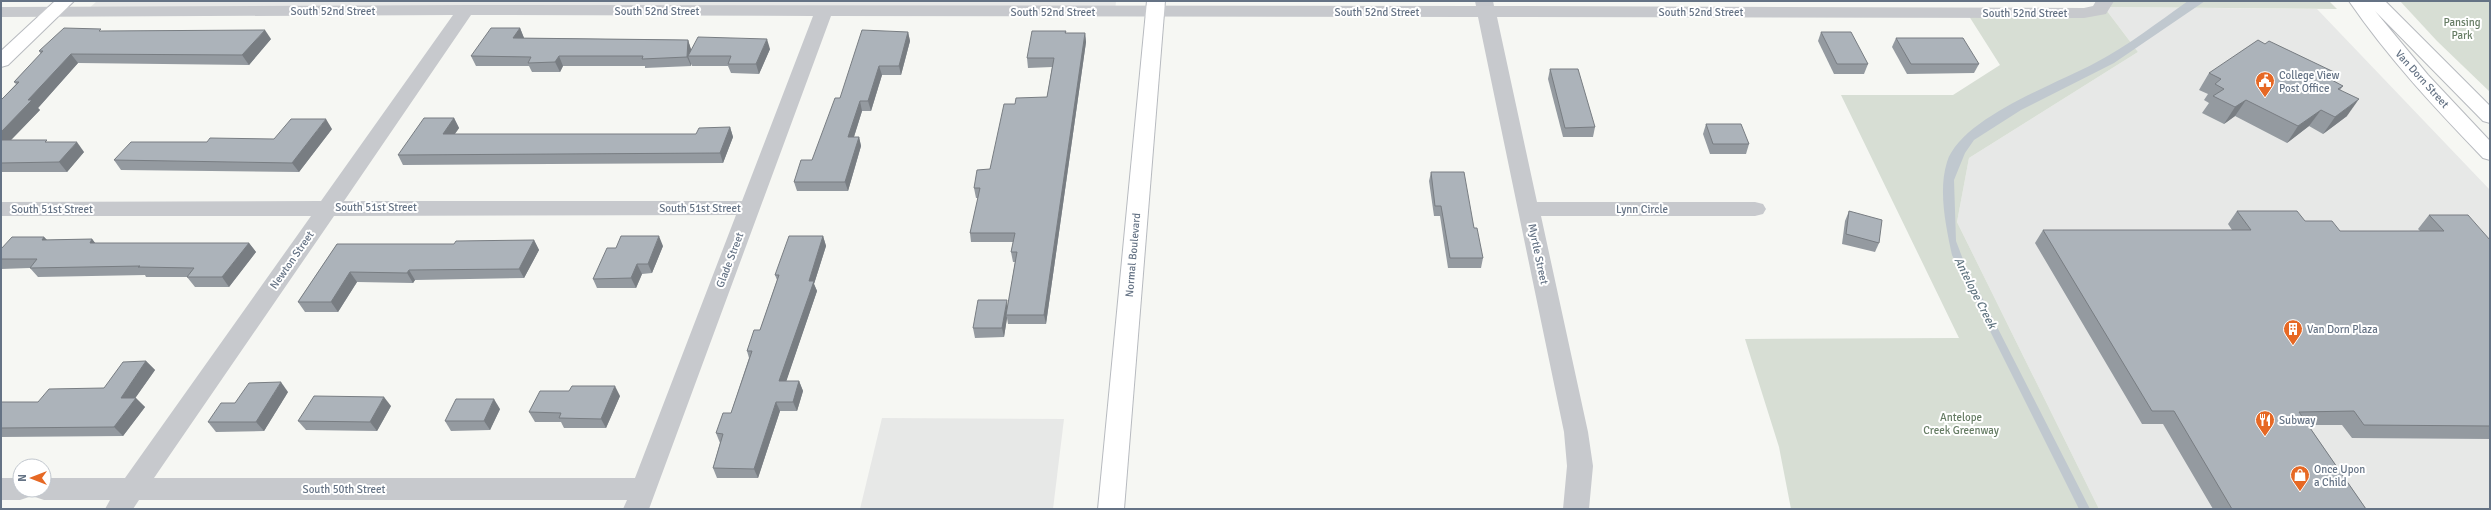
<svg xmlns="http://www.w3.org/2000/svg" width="2491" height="510" viewBox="0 0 2491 510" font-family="Signika,sans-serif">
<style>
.built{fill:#e7e8e7}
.green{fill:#d7ded4}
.water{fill:#c0c8cf}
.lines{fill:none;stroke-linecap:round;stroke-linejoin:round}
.major-casing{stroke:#b7babf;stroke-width:2}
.minor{fill:#c7c9cd;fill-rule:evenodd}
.major{fill:#fff;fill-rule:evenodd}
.wall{fill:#949aa0}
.shaded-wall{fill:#787d82}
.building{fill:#acb3ba;stroke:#787d82}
.labels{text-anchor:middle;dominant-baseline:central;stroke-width:4;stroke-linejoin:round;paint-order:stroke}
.street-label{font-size:11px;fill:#657385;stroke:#fff}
.park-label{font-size:11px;fill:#667c64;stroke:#fff}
.poi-label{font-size:11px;fill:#657385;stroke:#fff;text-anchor:start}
.water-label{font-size:12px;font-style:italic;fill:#617581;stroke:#fff}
</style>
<rect width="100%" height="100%" fill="#f6f7f3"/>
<!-- built -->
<g class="built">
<polygon points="97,1 1116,1 1115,12 85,12"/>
<polygon points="2104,7 2317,9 2490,190 2490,509 2099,509 1957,222 1969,158 2138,52"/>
<polygon points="882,418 1064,419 1053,509 860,509"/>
</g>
<!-- green -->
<g class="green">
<polygon points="2105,1 2329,1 2337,9 2104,7 2138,52 1969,158 1957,222 2099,509 1791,509 1779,447 1745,339 1959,338 1841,95 1953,95 2000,65 1967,13 2084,13"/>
<polygon points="2400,1 2490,1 2490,92 2437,41"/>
</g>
<!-- water -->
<path class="water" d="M2188 1H2205L2114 63 2021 110 1974 140 1965 153 1954 180 1956 241 1964 262 2090 509H2079L1952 255C1946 227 1938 191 1947 162 1961 118 2056 84 2095 63 2128 46 2158 22 2188 1Z"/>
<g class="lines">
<defs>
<g id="major">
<polygon points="55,1 74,1 8,65 1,67 1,51"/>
<polygon points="1147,1 1165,1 1124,509 1098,509"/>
<path d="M2349 1H2385L2490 106V123L2483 121 2375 11 2428 75 2490 141V160L2483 158C2435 108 2388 58 2349 1Z"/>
</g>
</defs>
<!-- major casing -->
<use href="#major" class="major-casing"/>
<!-- minor -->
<path class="minor" d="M1475 1H1493L1494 6 2084 8 2093 6 2096 1H2114L2106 14 2084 18 1497 17 1537 202H1755L1763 204 1766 209 1763 214 1755 216H1541L1588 432 1593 466 1589 509H1563L1567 466 1564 432 1478 17 831 16 649 509H623L627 500H139L133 509H105L110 500H44L35 497 32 491 29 497 20 500H1V478H20V490H44V478H125L311 216H1V202L321 201 453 15 1 17V7L466 5 1476 6ZM471 15 813 16 742 201H344ZM736 215 635 478H154L334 216Z"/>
<!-- major -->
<use href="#major" class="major"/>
</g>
<!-- wall -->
<g class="wall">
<polygon points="520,28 524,38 688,40 691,50 770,49 759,74 731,73 728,66 692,66 691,64 691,66 645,68 645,66 563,66 560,72 532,72 529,66 476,66 471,56"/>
<polygon points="103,31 271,39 249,65 78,63 38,108 40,110 11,140 49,142 84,152 67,172 1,172 1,100 16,84 14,82 41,54 39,51"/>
<polygon points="1066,31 1066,33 1085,33 1086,42 1046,324 1008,324 1007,318 1004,337 975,338 973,328 1008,306 1015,262 1013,262 1011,252 1013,242 971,242 970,233 978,198 976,198 974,188 990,169 1015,104 1047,97 1052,67 1028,68 1027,58"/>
<polygon points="908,32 910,41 901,75 882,75 871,111 862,111 854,137 859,137 861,146 848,191 797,191 794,182 812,160 840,98"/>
<polygon points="1821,32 1868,64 1864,74 1834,74 1818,41"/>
<polygon points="1896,38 1979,64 1974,73 1907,74 1892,47"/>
<polygon points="2265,44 2343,86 2340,90 2347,116 2323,134 2309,126 2287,143 2235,116 2224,124 2202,113 2209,103 2204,100 2208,94 2199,90 2209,73"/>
<polygon points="1550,69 1595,127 1593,137 1563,137 1548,79"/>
<polygon points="454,118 459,128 455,134 696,134 730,127 733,137 723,163 403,165 398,155"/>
<polygon points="1706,124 1749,144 1746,154 1710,154 1703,134"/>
<polygon points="332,129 299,172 121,170 114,160 207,142 274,139"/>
<polygon points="1431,172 1483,258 1481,268 1448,268 1440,216 1434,216 1429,181"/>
<polygon points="1849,211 1879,243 1875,252 1842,244 1845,221"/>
<polygon points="2237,211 2305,221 2340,231 2420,231 2418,229 2429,215 2490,240 2490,439 2352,438 2342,425 2308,425 2366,509 2213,509 2163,424 2142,424 2035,243 2043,230 2232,230 2228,224"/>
<polygon points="823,236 826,246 814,284 817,291 786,381 799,381 803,391 797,411 780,411 758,478 717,478 713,468 720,443 716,433 731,413 749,358 747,351 760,330 777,280 775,275"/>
<polygon points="44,237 47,240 92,239 95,243 249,243 256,252 229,287 195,287 187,277 146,277 145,275 38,277 30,268 1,269 1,249"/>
<polygon points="534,240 539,250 524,278 415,280 413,283 357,282 338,312 305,312 298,302 337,244 454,244"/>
<polygon points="663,246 652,273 642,274 636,288 597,288 593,279 616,248"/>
<polygon points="146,361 155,370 135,398 145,407 123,436 1,437 1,402 38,402 104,388"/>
<polygon points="288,392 264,431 216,432 208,422 235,403"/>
<polygon points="620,396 606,428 564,428 561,422 535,422 529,412"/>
<polygon points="391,406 377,431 306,430 298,421"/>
<polygon points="500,409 490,430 451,431 445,421"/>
</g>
<!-- shaded-wall -->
<g class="shaded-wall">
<polygon points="520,28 524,38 518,48 513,38"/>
<polygon points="265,30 271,39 249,65 242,55"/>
<polygon points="908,32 910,41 901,75 899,66"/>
<polygon points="1085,33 1086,42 1046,324 1044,315"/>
<polygon points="767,39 770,49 759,74 756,64"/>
<polygon points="688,40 691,49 691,56 688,56 691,64 691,66 687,57"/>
<polygon points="71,54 78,63 38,108 40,110 9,142 1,142 1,132 28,100"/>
<polygon points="559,56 563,66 560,72 555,62"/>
<polygon points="879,66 882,75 871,111 868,101"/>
<polygon points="2336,73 2324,89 2328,78"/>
<polygon points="2359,99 2347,116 2323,134 2335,117"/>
<polygon points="2246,100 2235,116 2224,124 2235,107"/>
<polygon points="860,101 862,111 851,146 848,137"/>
<polygon points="2321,110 2309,126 2287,143 2298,126"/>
<polygon points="454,118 459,128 448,143 443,134"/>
<polygon points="326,119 332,129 299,172 292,163"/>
<polygon points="730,127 733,137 723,163 720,153"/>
<polygon points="859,137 861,146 848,191 845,182"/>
<polygon points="77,142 84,152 67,172 59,162"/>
<polygon points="659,236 663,246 652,273 648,264"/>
<polygon points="823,236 826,246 814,284 817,291 783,391 779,381 809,281"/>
<polygon points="44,237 53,246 42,240"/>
<polygon points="92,239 100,249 90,243"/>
<polygon points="534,240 539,250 524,278 519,269"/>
<polygon points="249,243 256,252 229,287 222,277"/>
<polygon points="637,264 642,274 636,288 631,278"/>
<polygon points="409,270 415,280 413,283 407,273"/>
<polygon points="350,272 357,282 338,312 331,302"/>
<polygon points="1007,300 1008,310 1006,315 1007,318 1004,337 1002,328"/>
<polygon points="146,361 155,370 129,407 121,398"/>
<polygon points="799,381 803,391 797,411 793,402"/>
<polygon points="281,382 288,392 264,431 256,422"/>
<polygon points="615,386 620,396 606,428 601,419"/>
<polygon points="384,397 391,406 377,431 370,422"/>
<polygon points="136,398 145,407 123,436 114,427"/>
<polygon points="494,399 500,409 490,430 484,421"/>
<polygon points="776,402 780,411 758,478 754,469"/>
</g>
<!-- building -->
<g class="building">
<polygon points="64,28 101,29 99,31 265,30 242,55 71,54 28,100 32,100 1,132 1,100 19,82 14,82 43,51 39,51"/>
<polygon points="491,28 520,28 513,38 688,40 687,57 642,59 643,56 559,56 555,62 528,63 531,57 471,56"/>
<polygon points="862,30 908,32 899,66 879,66 868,101 860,101 848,137 859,137 845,182 794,182 801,160 812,160 835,98 840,98"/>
<polygon points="1032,31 1066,31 1065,33 1085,33 1044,315 1006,315 1017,252 1011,252 1015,233 970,233 980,188 974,188 977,170 990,169 1004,104 1015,104 1016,98 1047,97 1054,58 1027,58"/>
<polygon points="1821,32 1851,32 1868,64 1837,64"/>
<polygon points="698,37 767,39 756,64 728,64 731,56 688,56"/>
<polygon points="1896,38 1963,38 1979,64 1911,64"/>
<polygon points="2258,40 2265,44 2269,41 2336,73 2328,78 2343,86 2338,89 2359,99 2335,117 2321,110 2298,126 2246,100 2235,107 2213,96 2224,89 2215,84 2221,79 2209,73"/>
<polygon points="1550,69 1578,69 1595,127 1565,128"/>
<polygon points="424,118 454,118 443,134 696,134 699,128 730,127 720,153 398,155"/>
<polygon points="291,119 326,119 292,163 114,160 131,142 207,142 210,138 274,139"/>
<polygon points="1706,124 1741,124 1749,144 1713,144"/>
<polygon points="1,140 47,140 45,142 77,142 59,162 1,163"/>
<polygon points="1431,172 1464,172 1474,228 1477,228 1483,258 1450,258 1441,206 1435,206"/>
<polygon points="1849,211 1882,220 1879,243 1846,234"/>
<polygon points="2237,211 2297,211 2305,221 2332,221 2340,231 2444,231 2429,215 2468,215 2490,240 2490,426 2364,425 2354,411 2299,412 2366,509 2232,509 2174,411 2152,411 2043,230 2251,230"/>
<polygon points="621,236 659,236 648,264 637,264 631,278 593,279 607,248 616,248"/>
<polygon points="789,236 823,236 809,281 814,281 779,381 799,381 793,402 776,402 754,469 713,468 723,434 716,433 723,413 731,413 752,351 747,351 754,330 760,330 779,275 775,275"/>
<polygon points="12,237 44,237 42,240 92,239 90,243 249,243 222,277 187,277 194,268 138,267 140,266 30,268 37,259 1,259 1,249"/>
<polygon points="534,240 519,269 409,270 407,273 350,272 331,302 298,302 337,244 454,244 456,241"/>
<polygon points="978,300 1007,300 1002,328 973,328"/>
<polygon points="146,361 121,398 136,398 114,427 1,428 1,402 38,402 49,389 104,388 123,362"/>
<polygon points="281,382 256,422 208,422 221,403 235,403 249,383"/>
<polygon points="572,386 615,386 601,419 559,418 561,413 529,412 540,391 569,391"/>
<polygon points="314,396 384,397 370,422 298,421"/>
<polygon points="456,399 494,399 484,421 445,421"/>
</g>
<!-- icons -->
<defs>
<symbol id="civic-pin" viewBox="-11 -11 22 30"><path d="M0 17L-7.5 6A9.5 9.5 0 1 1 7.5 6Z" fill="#e66824" stroke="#fff"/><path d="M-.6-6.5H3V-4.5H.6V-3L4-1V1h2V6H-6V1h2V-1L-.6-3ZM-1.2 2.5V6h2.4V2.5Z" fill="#fff"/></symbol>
<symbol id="building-pin" viewBox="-11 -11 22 30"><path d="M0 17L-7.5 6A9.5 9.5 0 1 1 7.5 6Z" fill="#e66824" stroke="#fff"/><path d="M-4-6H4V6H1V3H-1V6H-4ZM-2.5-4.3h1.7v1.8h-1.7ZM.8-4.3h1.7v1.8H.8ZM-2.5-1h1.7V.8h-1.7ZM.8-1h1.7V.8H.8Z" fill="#fff"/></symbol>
<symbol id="restaurant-pin" viewBox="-11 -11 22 30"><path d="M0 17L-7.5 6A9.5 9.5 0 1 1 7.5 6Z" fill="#e66824" stroke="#fff"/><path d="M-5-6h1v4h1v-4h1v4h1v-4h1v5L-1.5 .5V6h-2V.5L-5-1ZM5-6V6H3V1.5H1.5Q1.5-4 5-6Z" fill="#fff"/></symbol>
<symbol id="shop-pin" viewBox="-11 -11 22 30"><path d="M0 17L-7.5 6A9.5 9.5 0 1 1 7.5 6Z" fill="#e66824" stroke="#fff"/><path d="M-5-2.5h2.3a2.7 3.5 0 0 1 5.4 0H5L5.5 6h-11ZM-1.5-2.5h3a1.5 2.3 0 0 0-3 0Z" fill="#fff"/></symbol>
</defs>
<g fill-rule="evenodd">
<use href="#civic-pin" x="2254" y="70" width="22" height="30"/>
<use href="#building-pin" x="2282" y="318" width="22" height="30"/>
<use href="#restaurant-pin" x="2254" y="409" width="22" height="30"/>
<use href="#shop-pin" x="2289" y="464" width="22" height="30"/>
</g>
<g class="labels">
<!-- street labels -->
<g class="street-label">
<text x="333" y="11">South 52nd Street</text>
<text x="657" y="11">South 52nd Street</text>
<text x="1053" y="12">South 52nd Street</text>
<text x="1377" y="12">South 52nd Street</text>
<text x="1701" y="12">South 52nd Street</text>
<text x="2025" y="13">South 52nd Street</text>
<text transform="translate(2422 79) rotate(48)">Van Dorn Street</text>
<text x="376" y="207">South 51st Street</text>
<text x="700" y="208">South 51st Street</text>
<text x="52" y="209">South 51st Street</text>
<text x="1642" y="209">Lynn Circle</text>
<text transform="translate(1538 254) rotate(78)">Myrtle Street</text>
<text transform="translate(1133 255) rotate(-85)">Normal Boulevard</text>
<text transform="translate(292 260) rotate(-55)">Newton Street</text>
<text transform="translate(730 260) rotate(-69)">Glade Street</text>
<text x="344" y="489">South 50th Street</text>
</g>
<!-- park labels -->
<g class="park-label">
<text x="2462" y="22">Pansing<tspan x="2462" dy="13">Park</tspan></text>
<text x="1961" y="417">Antelope<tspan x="1961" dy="13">Creek Greenway</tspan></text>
</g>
<!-- poi labels -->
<g class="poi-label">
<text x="2279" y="75">College View<tspan x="2279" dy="13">Post Office</tspan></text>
<text x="2307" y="329">Van Dorn Plaza</text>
<text x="2279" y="420">Subway</text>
<text x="2314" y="469">Once Upon<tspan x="2314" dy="13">a Child</tspan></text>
</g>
<!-- water labels -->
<g class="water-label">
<text transform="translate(1975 293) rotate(63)">Antelope Creek</text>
</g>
</g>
<!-- border -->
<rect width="2491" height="510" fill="none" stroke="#657385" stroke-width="4"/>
<!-- north arrow -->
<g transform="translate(32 478) rotate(270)"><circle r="19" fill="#ffffff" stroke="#c1c7ce"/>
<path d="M0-3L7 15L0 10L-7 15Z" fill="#e66824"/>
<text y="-6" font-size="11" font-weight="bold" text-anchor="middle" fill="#657385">N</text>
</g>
</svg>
